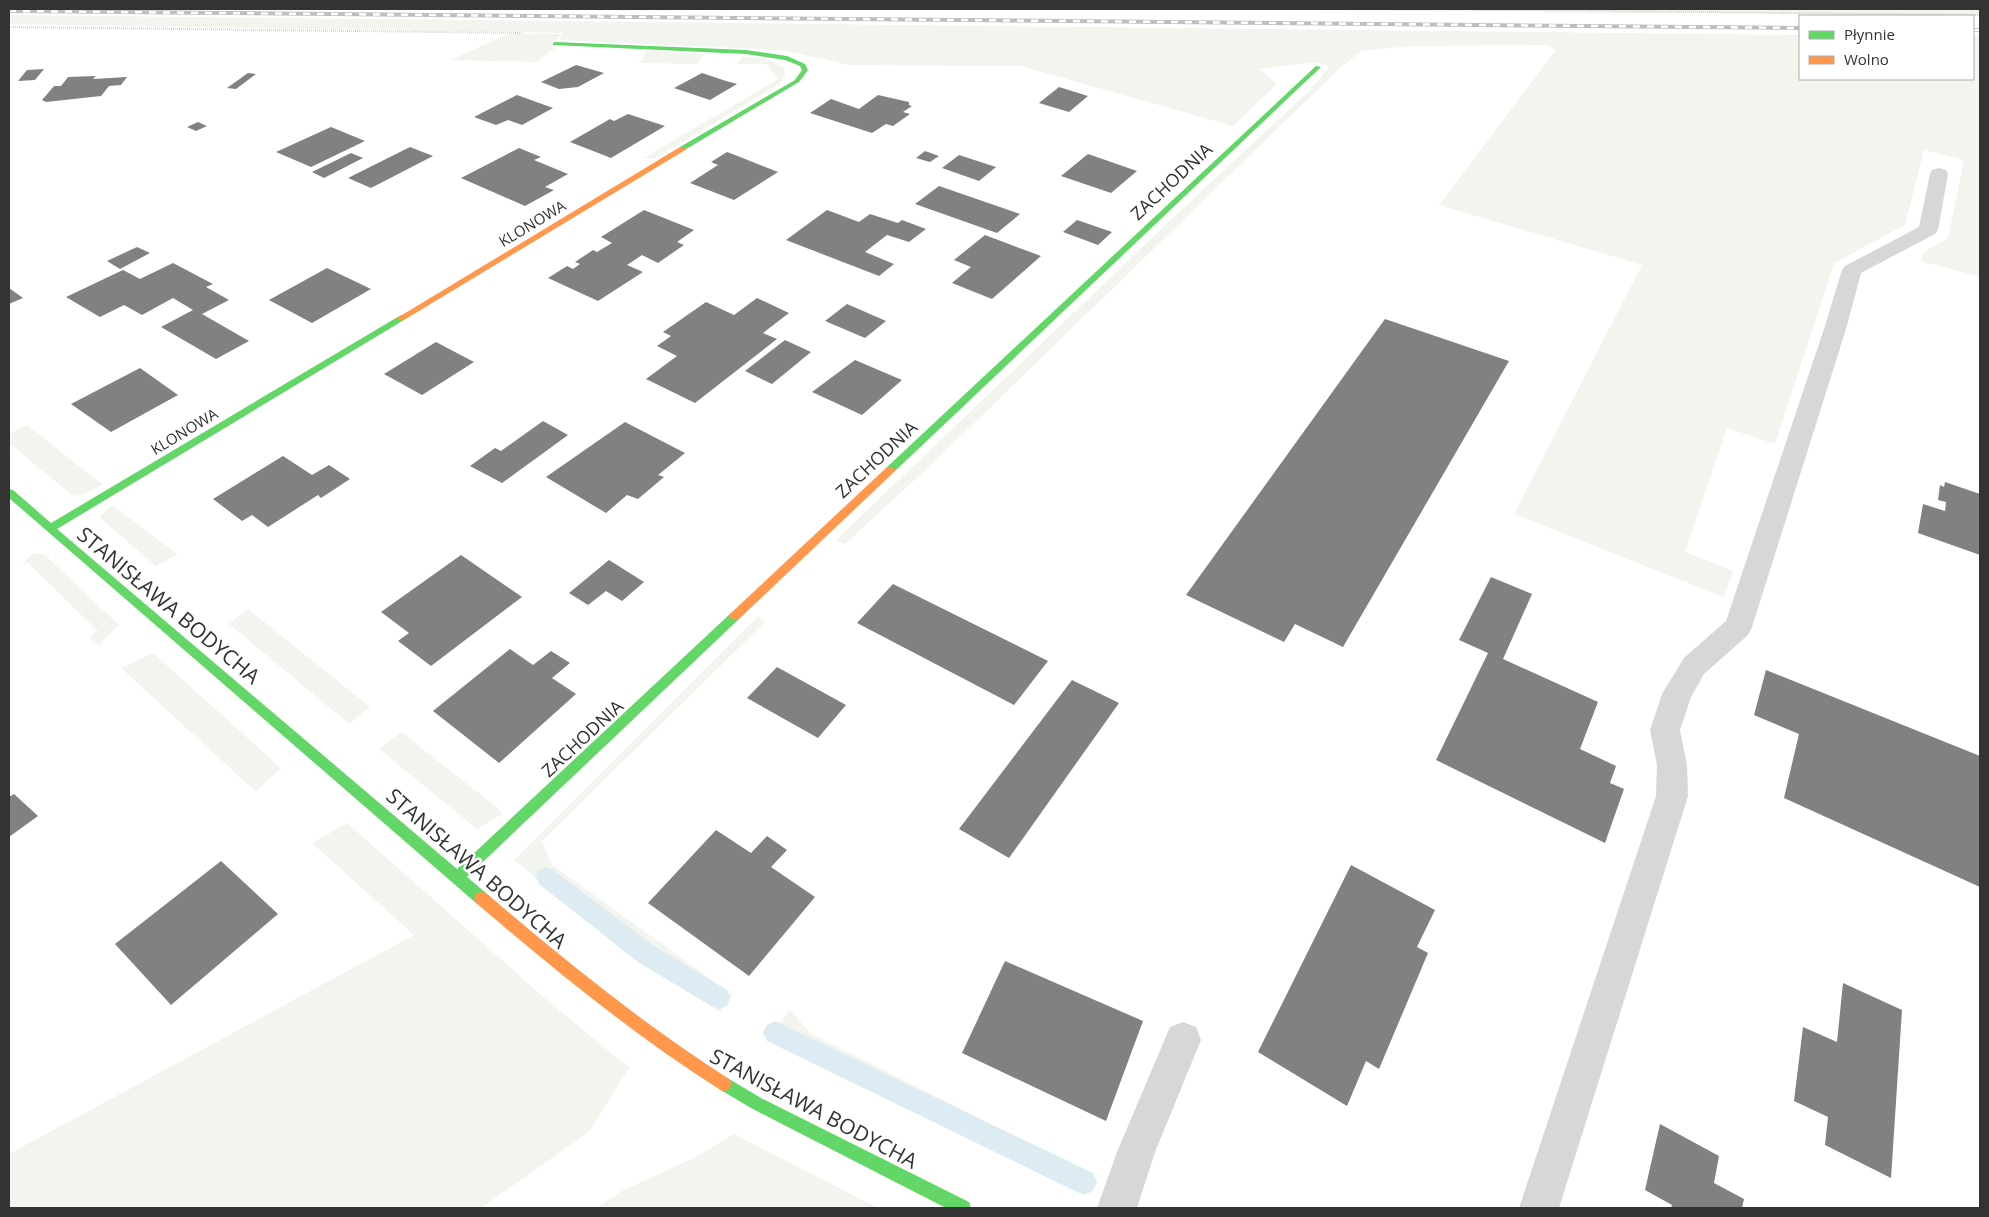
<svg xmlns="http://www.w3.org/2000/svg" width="1989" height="1217" viewBox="0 0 1989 1217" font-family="'Open Sans',sans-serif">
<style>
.green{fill:#f1f5ed}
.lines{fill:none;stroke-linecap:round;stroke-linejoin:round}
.stream{fill:#ddebf3;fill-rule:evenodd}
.building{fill:#818181}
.path{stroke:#d6d6d6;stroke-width:2;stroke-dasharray:1 1;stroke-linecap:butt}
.lane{fill:#d7d7d7;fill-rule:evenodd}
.fast{fill:#63d668;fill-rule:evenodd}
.slow{fill:#ff974d;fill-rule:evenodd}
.rail-casing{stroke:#bebebe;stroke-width:4}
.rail{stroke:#fff;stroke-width:2.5;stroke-dasharray:7;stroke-linecap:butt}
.labels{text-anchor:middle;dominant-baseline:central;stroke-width:5;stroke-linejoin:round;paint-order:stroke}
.far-street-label{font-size:15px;fill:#333;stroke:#fff}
.street-label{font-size:18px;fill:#333;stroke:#fff}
.near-street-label{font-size:21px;fill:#333;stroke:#fff}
</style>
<rect width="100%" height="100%" fill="#fff"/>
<!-- green -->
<g class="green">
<polygon points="1193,9 1980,9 1980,17 1973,16"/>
<polygon points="9,15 1800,35 1800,79 1973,79 1973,36 1980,36 1980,277 1921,261 1924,252 1948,238 1964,160 1924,150 1905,225 1834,263 1775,444 1727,428 1685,552 1733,571 1724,597 1514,514 1642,265 1439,205 1556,50 1547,45 1410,46 1361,51 1340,68 934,462 845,544 836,540 1180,211 1310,90 1330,66 1314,62 1259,69 1277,84 1233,126 1021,66 850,65 781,50 559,40 563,33 9,24"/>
<polygon points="508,34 561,34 551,47 555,48 536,62 451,60"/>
<polygon points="646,51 704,54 697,64 640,63"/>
<polygon points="743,56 769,60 784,68 785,77 779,84 654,159 644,158 778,79 766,64 736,64"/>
<polygon points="27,425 95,479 103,484 84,494 73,496 9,443 9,434"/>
<polygon points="112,505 177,554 156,566 99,517"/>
<polygon points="32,553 44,554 119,625 99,645 89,637 98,631 28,563 23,564"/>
<polygon points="248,609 370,707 349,724 229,624"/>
<polygon points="758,616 765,622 542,841 552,865 733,995 720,1012 608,935 514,860"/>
<polygon points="153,653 281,768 256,792 121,668"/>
<polygon points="401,732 499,809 502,814 477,829 379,749"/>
<polygon points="347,823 548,1001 621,1061 630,1066 590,1131 481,1208 9,1208 9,1154 414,935 312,843"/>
<polygon points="789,1010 813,1035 1085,1171 1078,1190 769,1040"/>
<polygon points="734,1134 878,1208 596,1208 622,1191 694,1158"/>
</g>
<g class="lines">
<!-- stream -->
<g class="stream">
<polygon points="546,867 553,870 654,946 727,990 730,998 727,1006 719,1009 711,1006 638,962 539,884 535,877 539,870"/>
<polygon points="775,1021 1093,1173 1097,1182 1093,1191 1084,1195 1075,1191 767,1041 763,1033 767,1025"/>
</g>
</g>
<!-- building -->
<g class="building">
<polygon points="576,65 604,73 578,87 559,89 541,82"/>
<polygon points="44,69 35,80 18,81 27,70"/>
<polygon points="248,73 256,74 236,89 227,88"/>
<polygon points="702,73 726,81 737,84 710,100 674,88"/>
<polygon points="96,76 93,79 127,77 121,85 109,86 101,96 46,102 42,100 54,86 61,86 68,77"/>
<polygon points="1059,87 1088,96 1069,112 1039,103"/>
<polygon points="517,95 553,108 522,125 508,120 496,125 474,117"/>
<polygon points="878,95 909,102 909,105 912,106 903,112 910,114 893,126 886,124 872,133 810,113 831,99 859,109"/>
<polygon points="628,114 665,126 611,158 570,142 610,119 614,121"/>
<polygon points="198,122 207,126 196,131 187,127"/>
<polygon points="331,127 365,141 311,167 276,152"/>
<polygon points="410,147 433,156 371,188 348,178"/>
<polygon points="519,148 541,157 534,160 568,174 545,187 554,190 525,206 461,178"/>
<polygon points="925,151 939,156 930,162 916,158"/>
<polygon points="727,152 735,155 778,172 734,200 690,183 718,165 711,162"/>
<polygon points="351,153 363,158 324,178 312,172"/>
<polygon points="1088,154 1137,171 1111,193 1061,176"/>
<polygon points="959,155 996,167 979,181 942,168"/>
<polygon points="939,186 1020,214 997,233 915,204"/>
<polygon points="644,210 694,230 677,242 684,245 658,263 642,255 627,265 643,272 598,301 548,278 567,266 573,269 580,264 575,262 593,250 597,252 612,243 601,237"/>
<polygon points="827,210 859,222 870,214 898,223 902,220 926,229 909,242 887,235 865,252 894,264 879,276 786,240"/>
<polygon points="1077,220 1112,232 1098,245 1063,232"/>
<polygon points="985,235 1041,256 992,299 952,283 971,267 954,260"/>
<polygon points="137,247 150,253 120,269 107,261"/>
<polygon points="173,263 213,284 206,287 229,300 202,314 249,341 216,359 161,327 193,310 173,298 142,315 124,305 100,317 66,297 123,270 140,279"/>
<polygon points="327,268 371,289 312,323 269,300"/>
<polygon points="9,288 23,298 9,304"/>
<polygon points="757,298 789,313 763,333 777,339 695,403 646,379 677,356 657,346 671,336 663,332 706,302 734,315"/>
<polygon points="847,304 886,321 865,338 825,321"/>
<polygon points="1385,319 1509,361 1343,647 1295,624 1284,642 1186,595"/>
<polygon points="785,340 811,352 772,384 745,371"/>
<polygon points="436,342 474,362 422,395 384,374"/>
<polygon points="855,360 902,380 862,415 812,392"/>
<polygon points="140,368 178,395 111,432 71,404"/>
<polygon points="543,421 568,435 502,483 470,466 495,448 501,451"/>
<polygon points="625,422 685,453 658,475 664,477 638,499 627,495 606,513 546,477"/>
<polygon points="283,456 312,475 329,465 350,479 321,498 318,495 268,527 252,515 242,521 213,499"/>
<polygon points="1945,482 1980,494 1980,555 1918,533 1923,504 1945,511 1946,502 1938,500 1940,485 1944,487"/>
<polygon points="461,555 522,597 431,666 398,641 409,633 381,612"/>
<polygon points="609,560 644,582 622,601 606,591 588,605 569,593"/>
<polygon points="1491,577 1532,594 1503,659 1598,702 1580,749 1616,766 1610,783 1624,789 1605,843 1436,760 1488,653 1459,640"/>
<polygon points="893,584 1048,661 1014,705 857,623"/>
<polygon points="510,649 533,665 551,651 570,663 552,678 576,694 499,763 433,711"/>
<polygon points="777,667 846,705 818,738 747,698"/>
<polygon points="1766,670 1980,756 1980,887 1784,798 1799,734 1754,715"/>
<polygon points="1072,680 1119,703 1009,858 959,829"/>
<polygon points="14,794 38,816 9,837 9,797"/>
<polygon points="716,830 751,853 767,836 787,850 771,867 815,897 749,976 648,903"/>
<polygon points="221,861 278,914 171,1005 115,944"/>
<polygon points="1351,865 1435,910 1417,947 1428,953 1379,1069 1366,1061 1347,1106 1258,1052"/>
<polygon points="1005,961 1143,1021 1106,1121 962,1053"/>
<polygon points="1843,983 1902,1010 1891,1178 1825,1145 1828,1117 1794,1101 1803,1027 1837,1042"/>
<polygon points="1660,1124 1719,1156 1714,1183 1744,1199 1742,1208 1671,1208 1672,1205 1645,1190"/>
</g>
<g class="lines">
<!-- path -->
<g class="path">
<polyline points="1441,9 1980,15"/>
<polyline points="9,27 522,33"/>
</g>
<!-- lane -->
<g class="lane">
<polygon points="1939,168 1946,170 1948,174 1938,230 1935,234 1861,273 1846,329 1752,627 1748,635 1704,674 1691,697 1680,730 1687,765 1688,796 1559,1208 1519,1208 1656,796 1657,765 1650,730 1662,694 1684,658 1726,621 1824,329 1842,270 1845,266 1919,227 1930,174 1932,170"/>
<polygon points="1183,1022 1196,1027 1201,1040 1155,1152 1137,1208 1097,1208 1117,1152 1170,1027"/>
</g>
<!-- fast -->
<g class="fast">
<polygon points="555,42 746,50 787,56 805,64 808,70 799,82 683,151 680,151 680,147 795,80 802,70 800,66 785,60 746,54 553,45 553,43"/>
<polygon points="1316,66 1321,67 894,472 886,472 885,470 886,468"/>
<polygon points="401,315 404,316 404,320 57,529 457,869 731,613 739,613 741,616 739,619 467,877 486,893 488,898 486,903 481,904 476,903 9,498 9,489 13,490 51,523"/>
<polygon points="724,1076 761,1098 969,1202 971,1208 946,1208 751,1108 719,1089 716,1084 719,1079"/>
</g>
<!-- slow -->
<g class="slow">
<polygon points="680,147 687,149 404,320 401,321 397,318"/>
<polygon points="890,467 894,468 895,470 894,472 739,619 731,619 729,616 731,613 886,468"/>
<path d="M481 892 486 893C564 960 643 1024 729 1079L732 1084 729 1089 724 1092 719 1089C632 1034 554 969 476 903L474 898 476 893Z"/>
</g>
<defs>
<g id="rail">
<polyline points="9,11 1800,28"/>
<polyline points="1973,30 1980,30"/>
</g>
</defs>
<!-- rail casing -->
<use href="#rail" class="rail-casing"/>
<!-- rail -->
<use href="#rail" class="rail"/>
</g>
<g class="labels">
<!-- far-street labels -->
<g class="far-street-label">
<text transform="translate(532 223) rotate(-31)">KLONOWA</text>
<text transform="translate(184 431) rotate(-31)">KLONOWA</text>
</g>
<!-- street labels -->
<g class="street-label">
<text transform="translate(1171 181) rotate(-43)">ZACHODNIA</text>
<text transform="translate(876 459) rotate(-43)">ZACHODNIA</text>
<text transform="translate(582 738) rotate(-43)">ZACHODNIA</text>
</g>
<!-- near-street labels -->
<g class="near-street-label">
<text transform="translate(169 605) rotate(40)">STANISŁAWA BODYCHA</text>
<text transform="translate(477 868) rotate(41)">STANISŁAWA BODYCHA</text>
<text transform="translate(814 1108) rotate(28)">STANISŁAWA BODYCHA</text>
</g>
</g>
<!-- border -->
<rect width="1989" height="1217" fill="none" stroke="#333333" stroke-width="20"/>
<!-- legend -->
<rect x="1799" y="15" width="175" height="65" fill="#ffffff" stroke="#adadad"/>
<rect x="1809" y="31" width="25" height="8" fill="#63d668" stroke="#adadad"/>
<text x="1844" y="40" font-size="15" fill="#333333">Płynnie</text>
<rect x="1809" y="56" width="25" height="8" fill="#ff974d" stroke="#adadad"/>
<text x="1844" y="65" font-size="15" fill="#333333">Wolno</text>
</svg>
